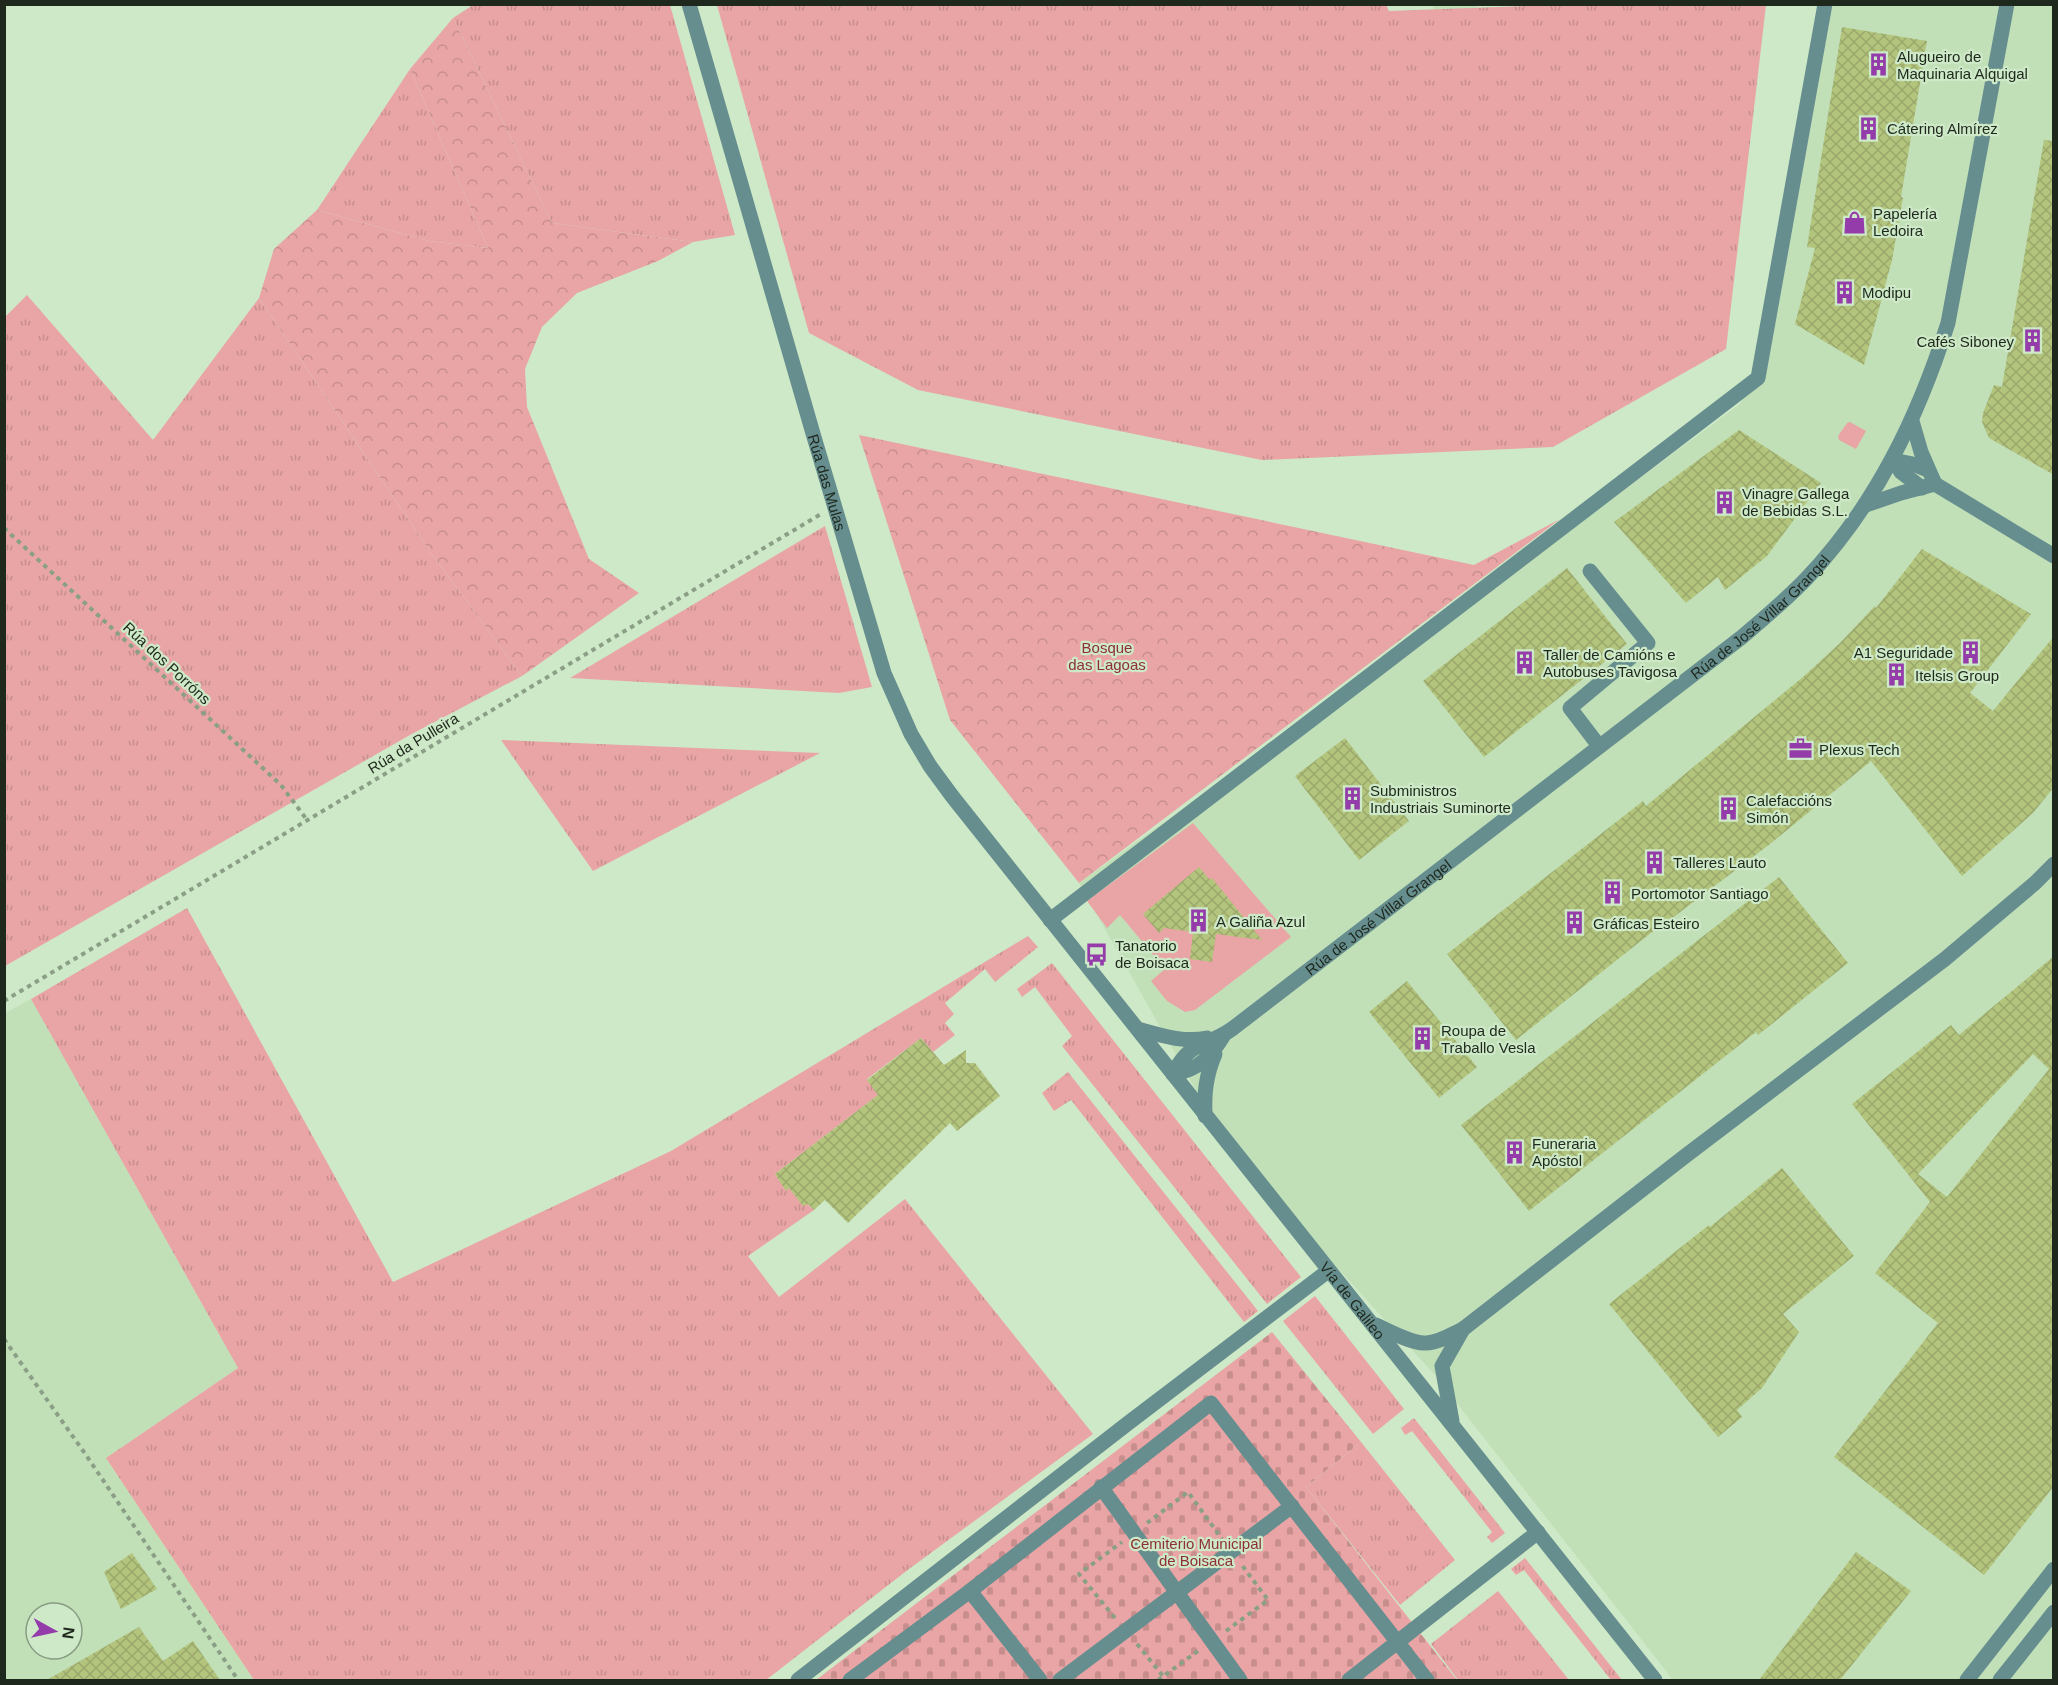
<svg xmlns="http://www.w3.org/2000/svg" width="2058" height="1685" viewBox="0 0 2058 1685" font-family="Arial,sans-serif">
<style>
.built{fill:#c1e0b8;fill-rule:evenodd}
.grass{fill:url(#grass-tufts)}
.forest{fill:url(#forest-crowns)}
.cemetery{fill:url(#cemetery-stones)}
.garden{fill:#e9a5a5}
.building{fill:url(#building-cross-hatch);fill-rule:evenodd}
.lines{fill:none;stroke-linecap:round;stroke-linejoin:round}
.path{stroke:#8b9f86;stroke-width:4;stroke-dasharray:4.5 4.5;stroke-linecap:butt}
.minor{stroke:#678e8f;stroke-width:15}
.labels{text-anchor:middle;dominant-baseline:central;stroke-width:4.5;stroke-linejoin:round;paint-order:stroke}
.poi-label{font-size:15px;fill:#1e281c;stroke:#cee9c7;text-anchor:start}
.street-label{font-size:15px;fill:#1e281c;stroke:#cee9c7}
.park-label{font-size:15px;fill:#8d3038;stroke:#cee9c7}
</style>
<defs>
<pattern id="grass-tufts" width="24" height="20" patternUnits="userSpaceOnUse" patternTransform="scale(1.5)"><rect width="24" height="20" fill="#e9a5a5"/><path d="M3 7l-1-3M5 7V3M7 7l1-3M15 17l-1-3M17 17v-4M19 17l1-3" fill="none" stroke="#c78e8d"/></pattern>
<pattern id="forest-crowns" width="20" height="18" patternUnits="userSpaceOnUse" patternTransform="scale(1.5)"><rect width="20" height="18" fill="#e9a5a5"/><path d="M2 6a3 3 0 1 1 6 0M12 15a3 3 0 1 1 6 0" fill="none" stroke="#c78e8d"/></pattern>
<pattern id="cemetery-stones" width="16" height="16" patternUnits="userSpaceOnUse" patternTransform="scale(1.5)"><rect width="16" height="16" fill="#e9a5a5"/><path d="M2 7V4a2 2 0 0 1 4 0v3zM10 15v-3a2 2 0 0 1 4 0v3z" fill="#c78e8d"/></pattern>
<pattern id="building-cross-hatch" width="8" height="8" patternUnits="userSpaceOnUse" patternTransform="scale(1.5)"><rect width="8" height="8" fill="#b3c47c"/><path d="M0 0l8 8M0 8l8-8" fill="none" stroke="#9aa86b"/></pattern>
</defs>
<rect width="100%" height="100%" fill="#cee9c7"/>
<!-- built -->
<g class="built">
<polygon points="1434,5 1477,5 1475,17 1432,13"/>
<polygon points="1832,5 2053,5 2053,1680 1673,1680 1434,1374 1229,1149 1079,883 1516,570 1740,404 1771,343"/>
<path d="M31 999 238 1368 106 1458 254 1680H5L4 1014ZM36 1613H72V1649H36Z"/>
</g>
<!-- grass -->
<g class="grass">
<polygon points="473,5 670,5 735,235 693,242 552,223 453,18"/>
<polygon points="1386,5 1389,11 1525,6 1525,4 1766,5 1726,349 1553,447 1262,460 918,390 809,333 717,5"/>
<polygon points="410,69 488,248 429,241 317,210"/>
<polygon points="27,295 153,440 259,298 431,553 522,676 410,735 5,966 4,318"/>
<polygon points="825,526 872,687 839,693 570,678"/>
<polygon points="501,740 820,753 593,871"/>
<polygon points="187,908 393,1282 671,1151 1028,936 1038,947 995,982 985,969 945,1003 954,1014 945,1023 955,1035 933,1052 921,1038 867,1079 878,1095 775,1174 786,1190 789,1188 814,1210 748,1256 779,1297 905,1199 1093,1434 909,1569 766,1680 254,1680 106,1458 238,1368 31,999"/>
<polygon points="1052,963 1301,1277 1267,1304 1062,1046 1072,1036 1035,987 1022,997 1017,989"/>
<polygon points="1068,1072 1258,1311 1244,1322 1071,1100 1054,1111 1042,1093"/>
<polygon points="1315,1296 1404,1409 1373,1434 1283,1321"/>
<polygon points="1414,1418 1505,1533 1492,1543 1487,1537 1492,1532 1412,1431 1405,1435 1401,1428"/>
<polygon points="1361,1442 1455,1560 1400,1605 1306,1487"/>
<polygon points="1525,1558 1622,1680 1611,1680 1524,1570 1516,1575 1511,1569"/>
<polygon points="1498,1591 1569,1680 1458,1680 1431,1644"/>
</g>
<!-- forest -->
<g class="forest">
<polygon points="453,18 552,223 693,242 658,261 577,293 542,327 525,369 527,407 589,559 639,593 522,676 431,553 259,298 274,249 317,210 429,241 488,248 410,69"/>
<polygon points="859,435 1474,565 1560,519 1079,883 950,720"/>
</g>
<!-- cemetery -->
<polygon class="cemetery" points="1272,1332 1361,1442 1306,1487 1457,1680 816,1680"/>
<!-- garden -->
<g class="garden">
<polygon points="1850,422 1866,431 1856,449 1839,440 1838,436 1847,423"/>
<polygon points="1193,823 1291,937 1195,1010 1185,1012 1167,1001 1151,981 1165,969 1120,915 1107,928 1087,901"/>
</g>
<!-- building -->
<g class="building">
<polygon points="1842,27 1927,41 1901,197 1903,198 1892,260 1864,365 1795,324 1815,248 1807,247"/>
<polygon points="2044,140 2054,141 2054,475 1989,438 1982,422 1983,413 1994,385 2002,387"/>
<polygon points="1739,430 1821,483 1767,556 1725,590 1718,577 1686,603 1614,522"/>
<polygon points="1922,549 2031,614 1970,693 1993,711 2054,636 2054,787 2033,813 1962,876 1871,761 1770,844 1667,922 1666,921 1516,1040 1447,954 1643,801 1646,806 1803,677 1839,644 1875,606 1876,608"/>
<polygon points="1567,568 1627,644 1484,757 1423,681"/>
<polygon points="1345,738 1409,821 1359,860 1295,776"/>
<polygon points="1199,867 1210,880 1212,878 1262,940 1216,934 1212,962 1190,959 1193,932 1164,928 1159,933 1143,914"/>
<polygon points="1779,877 1848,963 1758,1035 1756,1032 1529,1211 1461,1125"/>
<path d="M2054 956V1486L1984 1575 1834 1457 1938 1323 1875 1273 1930 1202 1852 1104 1951 1025 1959 1035ZM2033 1054 2049 1069 1947 1197 1918 1174Z"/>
<polygon points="1407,981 1477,1067 1439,1098 1369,1012"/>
<polygon points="921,1038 944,1065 966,1050 966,1063 975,1063 1000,1096 957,1131 950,1123 848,1223 825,1200 814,1210 808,1204 803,1206 789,1188 786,1191 775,1174 878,1095 867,1080"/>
<polygon points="1782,1168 1854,1256 1783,1314 1799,1332 1762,1388 1737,1410 1742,1417 1718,1437 1609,1304 1709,1225 1710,1227"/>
<polygon points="1856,1552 1911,1591 1840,1680 1759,1680"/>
<polygon points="132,1553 157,1589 121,1609 104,1572"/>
<polygon points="139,1627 163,1661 193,1641 220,1680 47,1680"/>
</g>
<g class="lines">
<!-- path -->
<g class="path">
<polyline points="4,528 281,785 307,820"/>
<polyline points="4,1001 821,514"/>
<polyline points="4,1339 86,1455 238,1680"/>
<polyline points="1147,1523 1188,1492 1222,1539"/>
<polyline points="1115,1618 1079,1574 1122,1542"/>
<polyline points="1226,1631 1268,1600 1241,1564"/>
<polyline points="1137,1644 1163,1676"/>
<polyline points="1158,1680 1198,1651"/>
</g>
<!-- minor -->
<g class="minor">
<path id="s1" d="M689 4 814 437 884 673 911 734 930 766 952 796 1655 1680"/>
<polyline points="1912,421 1921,452 1935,484 2054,556"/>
<polyline points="1893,460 1901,472 1922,488"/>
<polyline points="1893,460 1913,464 1928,470"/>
<polyline points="1866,505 1901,493 1935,484"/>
<polyline points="1590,571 1648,643 1570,708 1599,746"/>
<polyline points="1050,920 1758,378 1825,4"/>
<path d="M1138 1029C1160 1035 1183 1043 1207 1038"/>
<path id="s2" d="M1224 1035C1212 1055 1198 1071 1173 1074 1191 1039 1205 1048 1232 1029L1742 637C1764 618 1787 599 1807 578 1876 505 1918 417 1948 323L2007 4"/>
<path d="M1205 1116C1204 1093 1206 1075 1215 1054"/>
<path d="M1376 1325C1388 1331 1413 1344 1426 1343 1439 1343 1452 1334 1463 1329L1684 1157 1945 959 2035 883 2054 864"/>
<polyline points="1452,1421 1442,1366 1463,1329"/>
<polyline points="1101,1487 1240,1680"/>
<polyline points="970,1591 1040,1680"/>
<polyline points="798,1680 1127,1424 1328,1271"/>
<polyline points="850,1680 970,1591 1211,1403 1427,1680"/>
<polyline points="1060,1680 1292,1506"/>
<polyline points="1349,1680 1538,1532"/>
<polyline points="1967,1680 2054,1569"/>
<polyline points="2000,1680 2054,1612"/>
</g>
</g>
<!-- icons -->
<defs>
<symbol id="building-bare" viewBox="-9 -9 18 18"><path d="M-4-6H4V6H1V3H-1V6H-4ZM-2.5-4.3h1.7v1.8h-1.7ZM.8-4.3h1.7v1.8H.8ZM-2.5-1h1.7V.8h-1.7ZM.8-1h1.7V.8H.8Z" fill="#943daa" stroke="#cee9c7" stroke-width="2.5" paint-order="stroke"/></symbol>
<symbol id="shop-bare" viewBox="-9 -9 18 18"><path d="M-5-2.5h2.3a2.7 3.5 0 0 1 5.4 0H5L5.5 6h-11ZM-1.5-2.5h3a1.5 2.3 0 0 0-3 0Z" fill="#943daa" stroke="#cee9c7" stroke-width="2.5" paint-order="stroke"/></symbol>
<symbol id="office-bare" viewBox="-9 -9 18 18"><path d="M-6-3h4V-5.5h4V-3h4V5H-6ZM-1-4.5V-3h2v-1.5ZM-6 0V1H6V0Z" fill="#943daa" stroke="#cee9c7" stroke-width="2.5" paint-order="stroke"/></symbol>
<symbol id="bus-bare" viewBox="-9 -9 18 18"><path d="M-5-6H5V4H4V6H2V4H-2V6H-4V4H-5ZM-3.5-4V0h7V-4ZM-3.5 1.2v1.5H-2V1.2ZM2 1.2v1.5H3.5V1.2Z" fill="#943daa" stroke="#cee9c7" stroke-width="2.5" paint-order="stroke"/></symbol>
</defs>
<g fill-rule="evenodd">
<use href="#building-bare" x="1862" y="48" width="33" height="33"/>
<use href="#building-bare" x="1852" y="112" width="33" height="33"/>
<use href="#shop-bare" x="1838" y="206" width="33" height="33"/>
<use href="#building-bare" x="1828" y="276" width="33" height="33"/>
<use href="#building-bare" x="2016" y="324" width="33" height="33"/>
<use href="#building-bare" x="1708" y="486" width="33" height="33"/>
<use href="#building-bare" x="1954" y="636" width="33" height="33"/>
<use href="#building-bare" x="1508" y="646" width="33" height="33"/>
<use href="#building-bare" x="1880" y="658" width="33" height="33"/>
<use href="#office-bare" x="1784" y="732" width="33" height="33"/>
<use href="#building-bare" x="1336" y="782" width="33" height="33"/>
<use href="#building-bare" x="1712" y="792" width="33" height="33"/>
<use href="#building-bare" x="1638" y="846" width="33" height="33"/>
<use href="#building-bare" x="1596" y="876" width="33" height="33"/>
<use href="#building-bare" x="1182" y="904" width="33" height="33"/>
<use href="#building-bare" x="1558" y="906" width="33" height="33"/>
<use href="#bus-bare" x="1080" y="938" width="33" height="33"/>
<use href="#building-bare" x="1406" y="1022" width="33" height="33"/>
<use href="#building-bare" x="1498" y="1136" width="33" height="33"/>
</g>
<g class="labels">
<!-- poi labels -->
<g class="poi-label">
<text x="1897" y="56">Alugueiro de<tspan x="1897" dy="17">Maquinaria Alquigal</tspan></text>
<text x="1887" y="128">Cátering Almírez</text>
<text x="1873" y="213">Papelería<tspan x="1873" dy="17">Ledoira</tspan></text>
<text x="1862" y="292">Modipu</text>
<text x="2014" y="341" text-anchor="end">Cafés Siboney</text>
<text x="1742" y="493">Vinagre Gallega<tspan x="1742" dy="17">de Bebidas S.L.</tspan></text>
<text x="1953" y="652" text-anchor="end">A1 Seguridade</text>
<text x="1543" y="654">Taller de Camións e<tspan x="1543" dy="17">Autobuses Tavigosa</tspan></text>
<text x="1915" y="675">Itelsis Group</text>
<text x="1819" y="749">Plexus Tech</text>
<text x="1370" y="790">Subministros<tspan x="1370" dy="17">Industriais Suminorte</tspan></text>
<text x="1746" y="800">Calefaccións<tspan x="1746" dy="17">Simón</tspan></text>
<text x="1673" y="862">Talleres Lauto</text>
<text x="1631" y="893">Portomotor Santiago</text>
<text x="1216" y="921">A Galiña Azul</text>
<text x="1593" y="923">Gráficas Esteiro</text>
<text x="1115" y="945">Tanatorio<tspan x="1115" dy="17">de Boisaca</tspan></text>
<text x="1441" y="1030">Roupa de<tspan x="1441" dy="17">Traballo Vesla</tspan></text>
<text x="1532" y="1143">Funeraria<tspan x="1532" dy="17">Apóstol</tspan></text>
</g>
<!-- street labels -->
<g class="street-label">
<text stroke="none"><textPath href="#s1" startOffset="498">Rúa das Mulas</textPath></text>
<text stroke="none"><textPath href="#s2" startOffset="813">Rúa de José Villar Grangel</textPath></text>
<text transform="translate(167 663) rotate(43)">Rúa dos Porróns</text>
<text transform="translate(413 743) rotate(-31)">Rúa da Pulleira</text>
<text stroke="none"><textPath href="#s2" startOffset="327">Rúa de José Villar Grangel</textPath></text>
<text stroke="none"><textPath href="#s1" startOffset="1482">Vía de Galileo</textPath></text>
</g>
<!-- park labels -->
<g class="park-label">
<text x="1107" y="647">Bosque<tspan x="1107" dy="17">das Lagoas</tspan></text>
<text x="1196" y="1543">Cemiterio Municipal<tspan x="1196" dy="17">de Boisaca</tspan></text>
</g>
</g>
<!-- border -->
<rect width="2058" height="1685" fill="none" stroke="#1e281c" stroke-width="12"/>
<!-- north arrow -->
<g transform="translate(54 1631) rotate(98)"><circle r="28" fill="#cee9c7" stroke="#889c83" stroke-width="1.5"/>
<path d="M0-4.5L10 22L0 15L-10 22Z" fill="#943daa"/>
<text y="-9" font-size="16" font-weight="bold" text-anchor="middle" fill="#1e281c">N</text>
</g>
</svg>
